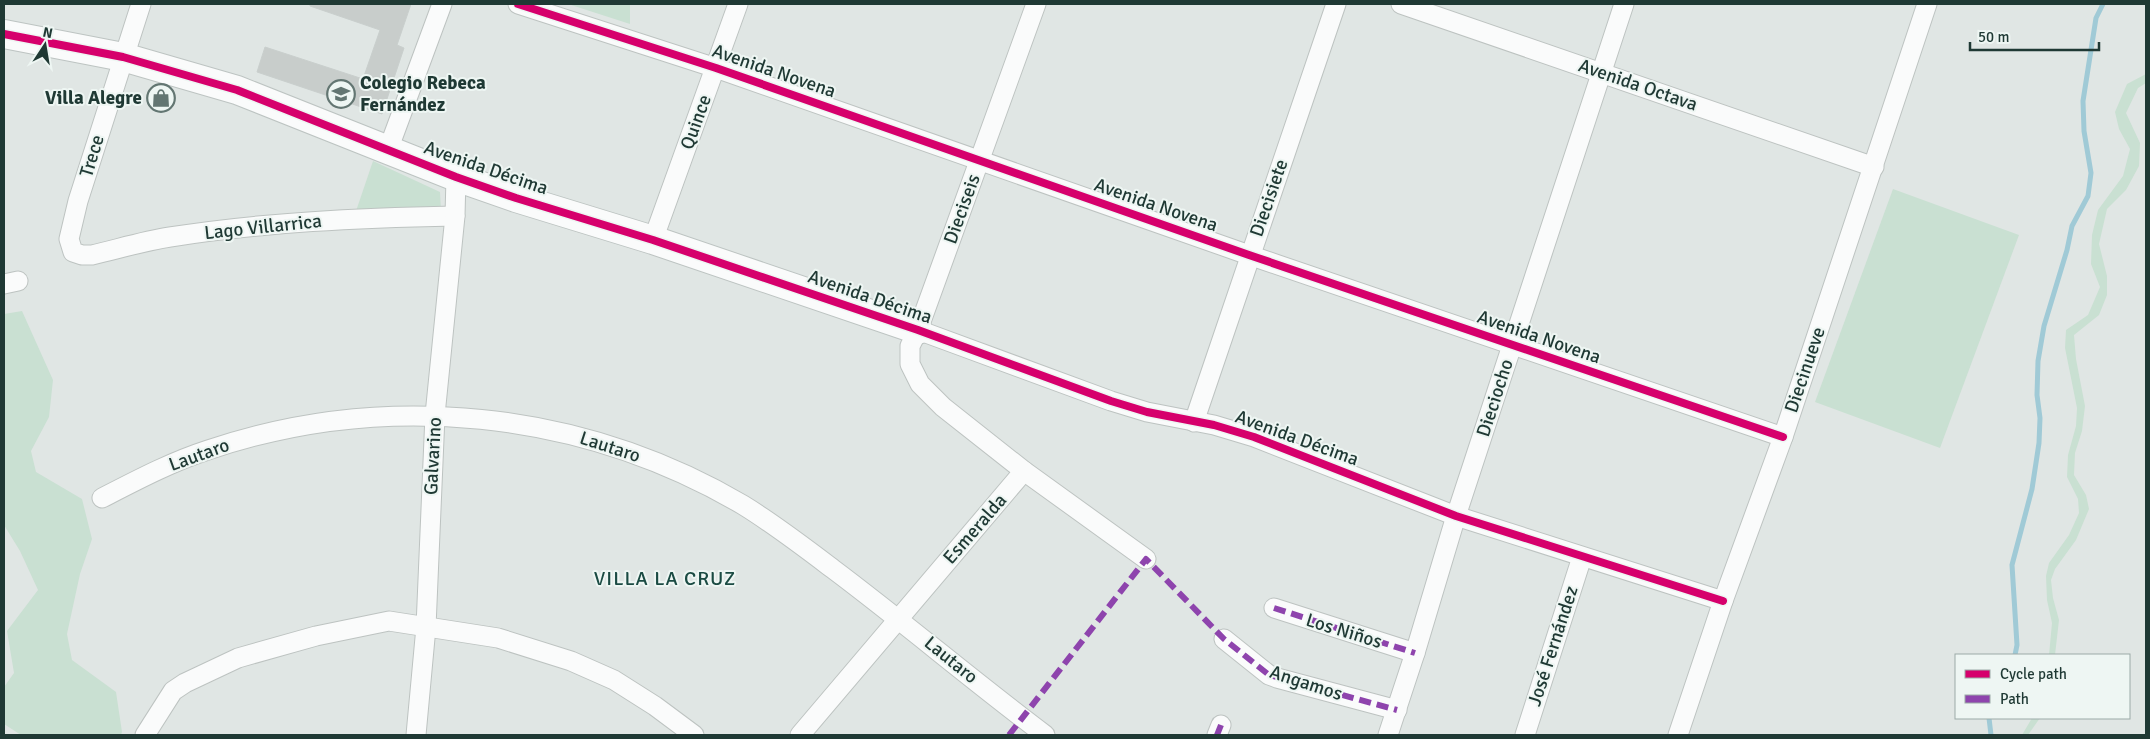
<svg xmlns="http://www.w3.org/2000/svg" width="2150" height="739" viewBox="0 0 2150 739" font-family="Signika,sans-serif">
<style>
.green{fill:#c9e0d2}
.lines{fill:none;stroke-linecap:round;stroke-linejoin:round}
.stream{stroke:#a0cad6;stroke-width:5}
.building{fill:#c8cdcb;stroke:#c9cfcd}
.street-casing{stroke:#bdc3c1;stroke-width:21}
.secondary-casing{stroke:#bdc4c2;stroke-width:30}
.street{stroke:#fafbfb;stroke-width:19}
.secondary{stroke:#fafbfb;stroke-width:28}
.quiet{stroke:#8e44ad;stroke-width:6;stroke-dasharray:12 6;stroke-linecap:butt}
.cycleway-casing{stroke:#eef6f3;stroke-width:11}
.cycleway{stroke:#d6006c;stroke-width:8}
.labels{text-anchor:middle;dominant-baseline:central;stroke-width:4;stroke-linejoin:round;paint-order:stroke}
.street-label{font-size:19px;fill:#1f3934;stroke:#eef6f3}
.poi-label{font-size:19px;font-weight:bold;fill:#1f3934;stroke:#eef6f3;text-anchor:start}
.neighbourhood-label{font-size:20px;letter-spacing:1px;fill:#1b4b43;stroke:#eef6f3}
</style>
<rect width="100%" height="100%" fill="#e0e6e4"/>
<!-- green -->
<g class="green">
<polygon points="568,4 630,4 630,24"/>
<polygon points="2146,74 2146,83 2138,88 2126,113 2140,143 2139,166 2126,190 2107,209 2099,244 2107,276 2107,295 2099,315 2074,335 2076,359 2085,406 2082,431 2075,453 2074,475 2086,495 2089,509 2076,540 2055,569 2051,580 2053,598 2059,620 2055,655 2049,655 2052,623 2047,600 2046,576 2049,563 2069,535 2079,513 2078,499 2067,477 2068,455 2076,426 2077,408 2065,348 2066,330 2088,315 2100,287 2091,264 2092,235 2098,210 2123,176 2130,149 2119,129 2115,112 2127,84"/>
<polygon points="373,161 440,192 441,211 355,214"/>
<polygon points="1893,189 2019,235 1940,448 1815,402"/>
<polygon points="22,311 53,380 49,417 31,451 36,472 82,499 92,539 80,574 67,634 72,660 116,692 122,732 121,735 21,735 4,724 4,687 14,673 7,631 38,590 20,551 4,525 4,314"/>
<polygon points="2032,718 2040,718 2028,735 2022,735"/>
</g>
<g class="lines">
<!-- stream -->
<g class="stream">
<polyline points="2015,655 2017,645 2012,565 2032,489 2039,443 2040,418 2037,395 2038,361 2044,326 2067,250 2072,226 2088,196 2091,173 2084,131 2083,101 2096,18 2103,4"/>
<polyline points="1989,718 1991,735"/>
</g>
</g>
<!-- building -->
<polygon class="building" points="310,4 411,4 397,45 404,48 382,114 257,72 265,47 363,79 380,30 310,6"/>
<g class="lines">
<defs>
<g id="street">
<path d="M141 4 78 201 69 239 73 252 82 255H92C118 249 144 241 170 237 265 222 359 218 455 216"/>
<polyline points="518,4 716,68 1249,255 1783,437"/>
<polyline points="1036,4 918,330 910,346 910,364 920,384 943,407 1024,471 1146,559"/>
<polyline points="1401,4 1874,167"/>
<polyline points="388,150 442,4"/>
<polyline points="653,240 738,4"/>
<polyline points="4,284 18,281"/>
<polyline points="918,330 1111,401 1147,412 1214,425 1254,437 1456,516 1723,601"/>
<polyline points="1194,422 1336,4"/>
<path d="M102 498C137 480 171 462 208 450 385 390 581 410 743 505 774 524 804 547 833 569 905 623 973 681 1045 735"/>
<polyline points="1274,608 1415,653"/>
<polyline points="1224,639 1269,675 1277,678 1397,710"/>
<polyline points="145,735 173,691 185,683 238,658 316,636 389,621 498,638 571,661 614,680 655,706 694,735"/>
<polyline points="416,735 426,627 435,415 455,216 456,177"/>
<polyline points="800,735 1024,471"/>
<polyline points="1217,735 1221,725"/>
<polyline points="1388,735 1415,653 1456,516 1624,4"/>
<polyline points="1525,735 1582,557"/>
<polyline points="1678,735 1723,601 1783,437 1927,4"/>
</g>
<polyline id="secondary" points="4,34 123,57 237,90 456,177 516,198 653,240 918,330"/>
</defs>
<!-- street casing -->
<use href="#street" class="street-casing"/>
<!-- secondary casing -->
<use href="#secondary" class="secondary-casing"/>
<!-- street -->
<use href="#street" class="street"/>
<!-- secondary -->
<use href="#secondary" class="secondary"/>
<!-- quiet -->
<g class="quiet">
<polyline points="1274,608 1415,653"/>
<polyline points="1009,735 1146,559 1224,639 1269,675 1397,710"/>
<polyline points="1217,735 1221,725"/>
</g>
<defs>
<g id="cycleway">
<polyline points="518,4 716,68 1249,255 1783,437"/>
<polyline points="4,34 123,57 237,90 456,177 516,198 653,240 918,330 1111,401 1147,412 1214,425 1254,437 1456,516 1723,601"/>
</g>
</defs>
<!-- cycleway casing -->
<use href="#cycleway" class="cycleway-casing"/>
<!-- cycleway -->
<use href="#cycleway" class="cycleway"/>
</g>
<!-- icons -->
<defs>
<symbol id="school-ring" viewBox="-11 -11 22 22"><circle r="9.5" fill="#eef6f3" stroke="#637672" stroke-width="1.5"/><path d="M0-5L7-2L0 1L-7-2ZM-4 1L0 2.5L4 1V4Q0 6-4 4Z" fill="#637672"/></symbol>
<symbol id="shop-ring" viewBox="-11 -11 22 22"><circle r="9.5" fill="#eef6f3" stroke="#637672" stroke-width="1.5"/><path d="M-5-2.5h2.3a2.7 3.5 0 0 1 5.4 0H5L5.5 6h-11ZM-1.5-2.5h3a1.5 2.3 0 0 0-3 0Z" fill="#637672"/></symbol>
</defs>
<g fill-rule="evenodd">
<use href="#school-ring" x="325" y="78" width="32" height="32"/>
<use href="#shop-ring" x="145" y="82" width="32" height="32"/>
</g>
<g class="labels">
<!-- street labels -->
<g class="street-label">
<text transform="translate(774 71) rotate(19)">Avenida Novena</text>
<text transform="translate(1638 85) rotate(19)">Avenida Octava</text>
<text transform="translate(696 122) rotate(-70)">Quince</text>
<text transform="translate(92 156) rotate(-73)">Trece</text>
<text transform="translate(486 168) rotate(19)">Avenida Décima</text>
<text transform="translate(1269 198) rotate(-71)">Diecisiete</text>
<text transform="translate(1156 205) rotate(19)">Avenida Novena</text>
<text transform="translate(962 209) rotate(-70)">Dieciseis</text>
<text transform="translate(263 227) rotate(-6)">Lago Villarrica</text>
<text transform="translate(870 297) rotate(19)">Avenida Décima</text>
<text transform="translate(1539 337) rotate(19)">Avenida Novena</text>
<text transform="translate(1805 370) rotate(-71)">Diecinueve</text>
<text transform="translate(1495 398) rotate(-72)">Dieciocho</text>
<text transform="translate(1297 438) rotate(20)">Avenida Décima</text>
<text transform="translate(610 447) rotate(18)">Lautaro</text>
<text transform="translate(199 455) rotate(-20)">Lautaro</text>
<text transform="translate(433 456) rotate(-87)">Galvarino</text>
<text transform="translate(975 529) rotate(-49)">Esmeralda</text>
<text transform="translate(1344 631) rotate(17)">Los Niños</text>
<text transform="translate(1553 646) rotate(-72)">José Fernández</text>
<text transform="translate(951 660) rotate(39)">Lautaro</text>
<text transform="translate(1306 683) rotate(18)">Angamos</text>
</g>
<!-- poi labels -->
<g class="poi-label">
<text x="360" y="83">Colegio Rebeca<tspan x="360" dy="22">Fernández</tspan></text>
<text x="142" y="98" text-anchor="end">Villa Alegre</text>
</g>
<!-- neighbourhood labels -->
<g class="neighbourhood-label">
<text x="665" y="578">VILLA LA CRUZ</text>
</g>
</g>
<!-- border -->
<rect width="2150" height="739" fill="none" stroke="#1f3934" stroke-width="10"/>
<!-- legend -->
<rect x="1955" y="654" width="175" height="65" fill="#eef6f3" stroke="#9baaa7"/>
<rect x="1965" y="670" width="25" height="8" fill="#d6006c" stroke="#9baaa7"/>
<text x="2000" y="679" font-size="15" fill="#1f3934">Cycle path</text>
<rect x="1965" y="695" width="25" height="8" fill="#8e44ad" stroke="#9baaa7"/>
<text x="2000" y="704" font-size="15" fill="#1f3934">Path</text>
<!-- north arrow -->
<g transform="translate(45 45) rotate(12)" stroke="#eef6f3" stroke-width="4" paint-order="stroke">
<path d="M0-4L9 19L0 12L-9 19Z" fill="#1f3934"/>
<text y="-8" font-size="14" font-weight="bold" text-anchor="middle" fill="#1f3934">N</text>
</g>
<!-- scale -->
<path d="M1970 42v8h129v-8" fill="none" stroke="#1f3934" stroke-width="2.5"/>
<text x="1978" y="42" font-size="15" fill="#1f3934" stroke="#eef6f3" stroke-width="4" paint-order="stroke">50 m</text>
</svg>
